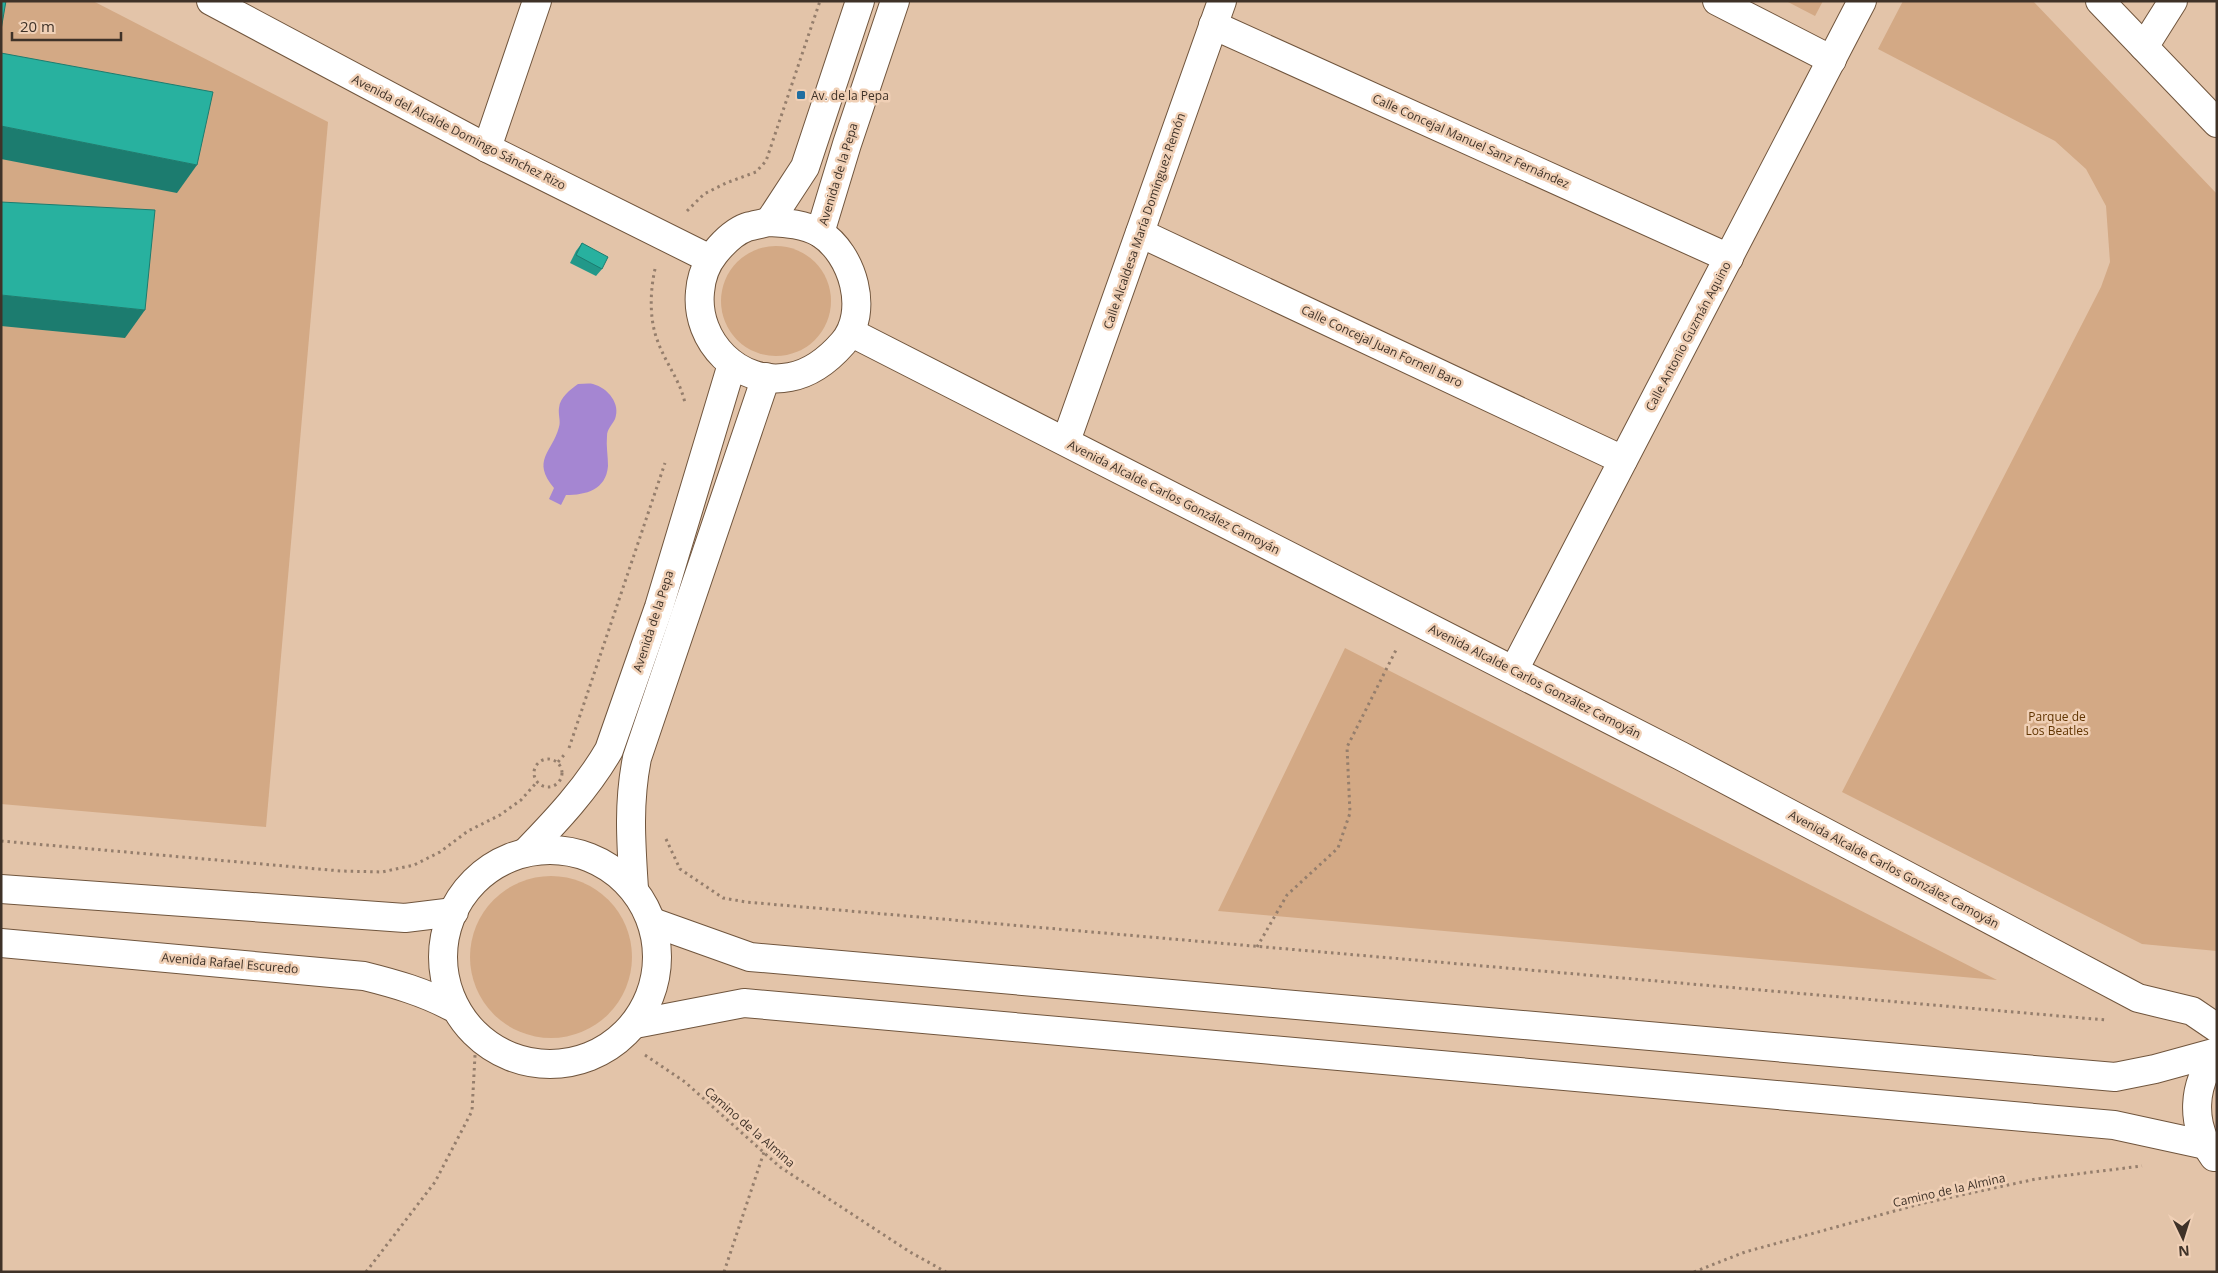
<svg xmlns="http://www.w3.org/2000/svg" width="2218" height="1273" viewBox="0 0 2218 1273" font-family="'Open Sans',sans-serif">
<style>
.green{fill:#d3a985}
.water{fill:#a586d2}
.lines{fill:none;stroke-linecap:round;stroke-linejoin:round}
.street-casing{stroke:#70553d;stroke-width:30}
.secondary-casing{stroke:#70553d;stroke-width:30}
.path{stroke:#957e6c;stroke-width:3;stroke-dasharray:2.5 4;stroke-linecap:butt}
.street{stroke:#fff;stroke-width:28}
.secondary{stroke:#fff;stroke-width:28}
.wall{fill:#229889}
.shaded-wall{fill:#1c7c6f}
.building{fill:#28b19f;stroke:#1c7c6f}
.poi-dot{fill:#206ea0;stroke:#f0d0b6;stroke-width:2}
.labels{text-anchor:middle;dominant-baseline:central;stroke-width:5;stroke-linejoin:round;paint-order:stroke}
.poi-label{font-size:12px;fill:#3f3228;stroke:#f0d0b6;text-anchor:start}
.street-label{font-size:12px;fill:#3f3228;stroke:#f0d0b6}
.park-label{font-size:12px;fill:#603400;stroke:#f0d0b6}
</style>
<rect width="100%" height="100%" fill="#e3c4a9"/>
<!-- green -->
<g class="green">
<polygon points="1,1 93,1 328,122 266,827 1,804"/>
<polygon points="1786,1 1823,1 1815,16"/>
<polygon points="1903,1 2033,1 2217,194 2217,951 2142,944 1842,792 2101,287 2110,262 2106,206 2086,169 2055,141 1878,49"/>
<circle cx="776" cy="301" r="55"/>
<polygon points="1345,648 1386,669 1997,980 1218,911"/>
<circle cx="551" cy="957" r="81"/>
</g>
<!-- water -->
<path class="water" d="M578 384C583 384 589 383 593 384 608 388 621 404 615 419 612 425 607 429 607 436 606 446 608 456 608 466 606 490 586 495 566 495L561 505 549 499 554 488C531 460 552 453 559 427 561 421 558 415 559 408 560 397 570 390 578 384Z"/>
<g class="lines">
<defs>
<g id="street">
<polyline points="211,1 487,148 710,259"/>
<polyline points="1717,1 1832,60"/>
<polyline points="1213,25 1729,258"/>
<polyline points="2144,47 2173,1"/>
<polyline points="487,148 537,1"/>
<polyline points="1140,233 1623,460"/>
<polyline points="852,333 1681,756 2138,998 2192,1011 2217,1028"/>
<polyline points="1066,441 1222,1"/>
<polyline points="1514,670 1862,1"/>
<polyline points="652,922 750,957 2115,1077 2155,1069 2217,1052"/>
<polyline points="635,1024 744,1003 2114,1125 2206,1145"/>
<path d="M2214 1157C2190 1124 2192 1085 2217 1053"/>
</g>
<g id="secondary">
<polyline points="2100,1 2217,123"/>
<path d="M769 222C787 223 804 224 820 233 853 254 870 312 843 343 829 359 812 373 790 377 739 387 695 341 700 292 701 278 706 264 715 253 723 243 733 232 747 227 754 225 761 224 769 222Z"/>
<polyline points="769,222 805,167 860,1"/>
<polyline points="820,233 847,144 895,1"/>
<circle cx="550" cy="957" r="107"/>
<path d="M526 852C557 820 587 788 609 750L659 607 732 364"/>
<polyline points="1,889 405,918 454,912"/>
<path d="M634 889C631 843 628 803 637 758L766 377"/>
<path d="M1 943 364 976C396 984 424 992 452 1007"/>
</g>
</defs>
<!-- street casing -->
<use href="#street" class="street-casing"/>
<!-- secondary casing -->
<use href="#secondary" class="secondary-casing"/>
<!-- path -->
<g class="path">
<polyline points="687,211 704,194 726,183 756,172 766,161 820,1"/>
<path d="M655 269C650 291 649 320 658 342 666 364 680 380 685 403"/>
<polyline points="569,748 665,463"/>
<circle cx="548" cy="773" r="14"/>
<polyline points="558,762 564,755"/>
<polyline points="666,839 680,869 723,898 746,902 2106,1020"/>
<polyline points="1,841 341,871 382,872 414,865 440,852 468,831 500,815 521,800 537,782"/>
<polyline points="1257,947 1287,895 1338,848 1350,813 1347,747 1397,648"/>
<polyline points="645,1055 685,1082 780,1167 910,1252 946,1272"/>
<polyline points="366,1272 435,1182 472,1111 476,1037"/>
<polyline points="724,1272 764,1152"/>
<polyline points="1694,1272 1745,1252 1920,1204 2036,1179 2142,1166"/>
</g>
<!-- street -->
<use href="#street" class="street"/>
<!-- secondary -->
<use href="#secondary" class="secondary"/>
</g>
<!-- wall -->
<polygon class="wall" points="582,243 602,269 596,276 570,263 576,251"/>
<!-- shaded-wall -->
<g class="shaded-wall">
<polygon points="1,126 197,165 177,193 1,159"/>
<polygon points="1,295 145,310 125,338 1,326"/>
</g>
<!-- building -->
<g class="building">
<polygon points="1,1 6,1 1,30"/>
<polygon points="1,53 213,92 197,165 1,126"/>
<polygon points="1,202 155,210 145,310 1,295"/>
<polygon points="582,243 608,257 602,269 576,255"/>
</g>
<!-- markers -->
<rect class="poi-dot" x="796" y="90" width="10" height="10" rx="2.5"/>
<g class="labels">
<!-- poi labels -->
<g class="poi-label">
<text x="811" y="95">Av. de la Pepa</text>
</g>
<!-- street labels -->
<g class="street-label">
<text transform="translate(459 132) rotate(27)">Avenida del Alcalde Domingo Sánchez Rizo</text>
<text transform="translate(1471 141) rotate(24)">Calle Concejal Manuel Sanz Fernández</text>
<text transform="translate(838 174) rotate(-73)">Avenida de la Pepa</text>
<text transform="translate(1144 221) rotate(-71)">Calle Alcaldesa María Domínguez Remón</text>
<text transform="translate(1688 336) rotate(-62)">Calle Antonio Guzmán Aquino</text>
<text transform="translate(1382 346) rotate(25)">Calle Concejal Juan Fornell Baro</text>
<text transform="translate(1174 497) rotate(27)">Avenida Alcalde Carlos González Camoyán</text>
<text transform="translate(653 621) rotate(-72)">Avenida de la Pepa</text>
<text transform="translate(1535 681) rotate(27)">Avenida Alcalde Carlos González Camoyán</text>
<text transform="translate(1894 869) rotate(28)">Avenida Alcalde Carlos González Camoyán</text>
<text transform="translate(230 963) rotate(5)">Avenida Rafael Escuredo</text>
<text transform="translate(750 1127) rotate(41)">Camino de la Almina</text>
<text transform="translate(1949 1190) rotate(-13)">Camino de la Almina</text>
</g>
<!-- park labels -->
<g class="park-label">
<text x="2057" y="716">Parque de<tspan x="2057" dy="14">Los Beatles</tspan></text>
</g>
</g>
<!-- border -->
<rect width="2218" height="1273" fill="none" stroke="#3f3228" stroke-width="5"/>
<!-- north arrow -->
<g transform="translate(2183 1238) rotate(176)" stroke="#f0d0b6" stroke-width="4" paint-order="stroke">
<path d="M0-4L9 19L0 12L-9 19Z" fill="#3f3228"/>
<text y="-8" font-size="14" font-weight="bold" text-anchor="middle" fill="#3f3228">N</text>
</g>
<!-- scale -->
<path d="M12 32v8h109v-8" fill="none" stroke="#3f3228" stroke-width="2.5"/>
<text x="20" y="32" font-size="15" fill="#3f3228" stroke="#f0d0b6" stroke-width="4" paint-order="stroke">20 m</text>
</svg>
